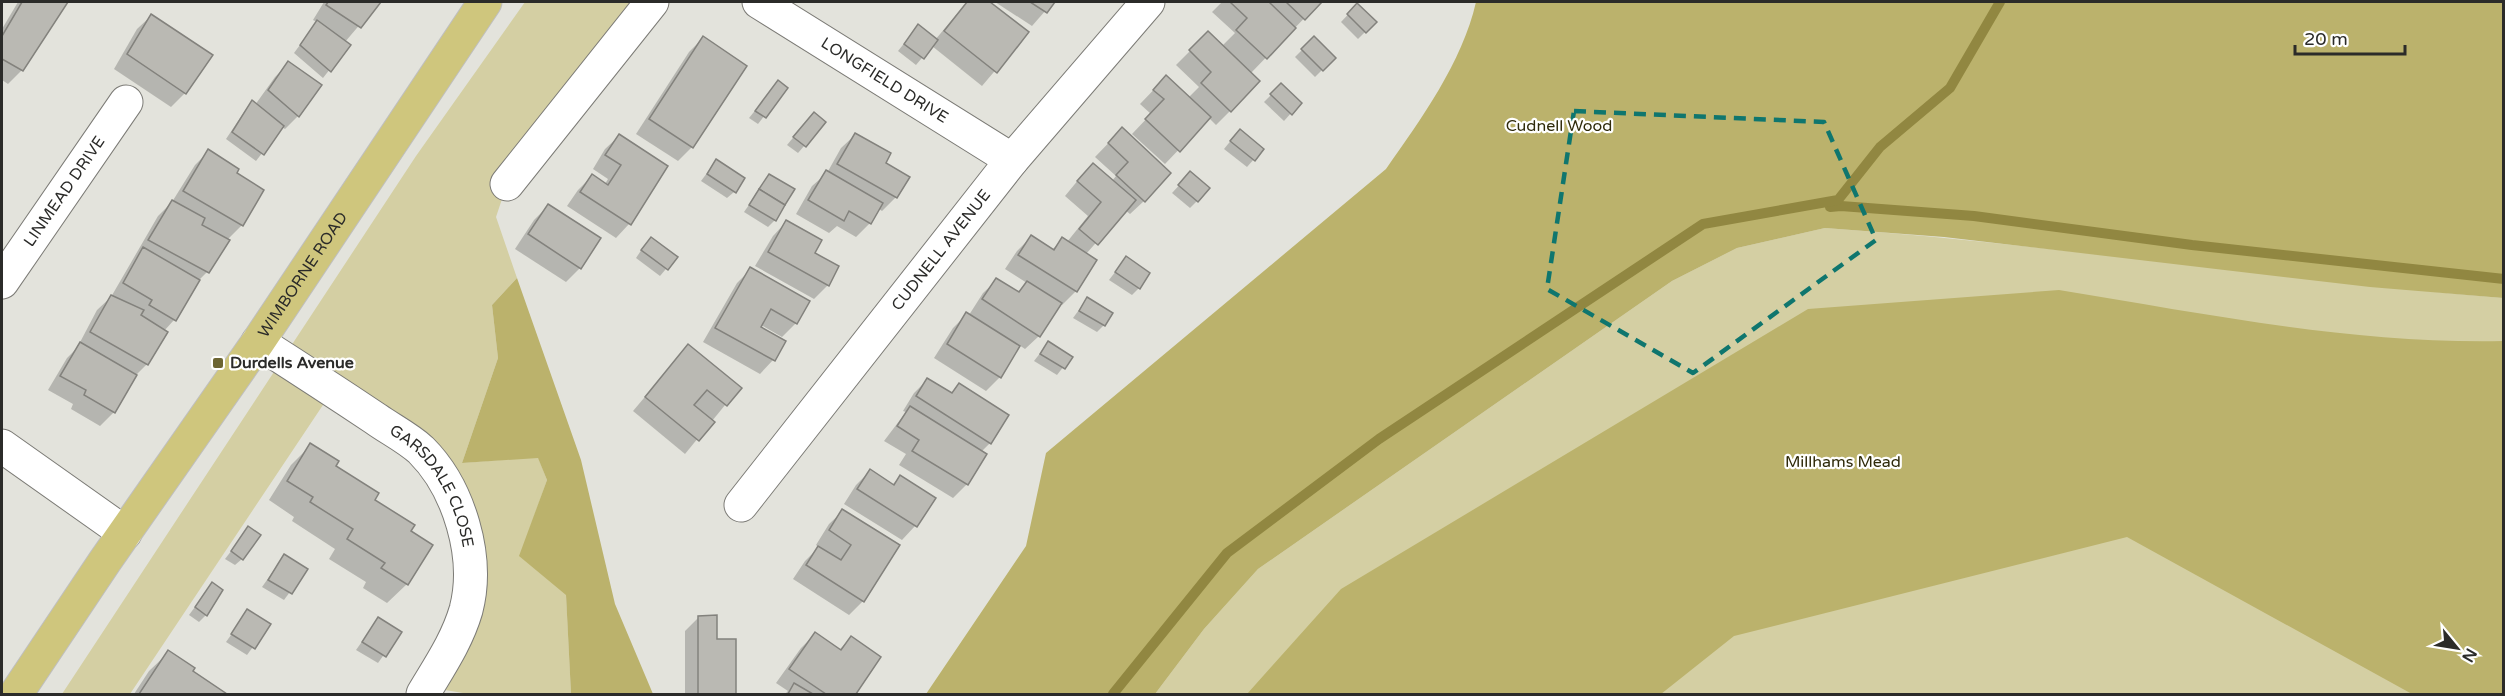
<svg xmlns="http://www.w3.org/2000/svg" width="2505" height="696" viewBox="0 0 2505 696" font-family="'Varela Round',sans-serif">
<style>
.green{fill:#d4cfa3}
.forest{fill:#bbb26c}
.shadow{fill:#0003}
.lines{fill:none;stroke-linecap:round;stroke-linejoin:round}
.stream{stroke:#918741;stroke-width:10}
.building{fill:#bab9b3;stroke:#83827d;stroke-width:1.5}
.street-casing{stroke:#7c7b76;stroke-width:35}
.primary-casing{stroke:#bfbfbf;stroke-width:35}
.street{stroke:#fff;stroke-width:33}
.primary{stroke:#cfc67d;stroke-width:33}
.marked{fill:none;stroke:#0f766e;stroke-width:4.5;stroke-dasharray:12 8;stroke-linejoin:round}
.poi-dot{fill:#6c6532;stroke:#fffffe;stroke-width:2}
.labels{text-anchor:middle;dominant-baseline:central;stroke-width:4.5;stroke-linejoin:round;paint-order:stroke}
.street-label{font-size:16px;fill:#2b2b29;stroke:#fffffe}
.park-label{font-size:16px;fill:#2f2a0a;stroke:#fffffe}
.poi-label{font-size:16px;font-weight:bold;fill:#2b2b29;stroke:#fffffe;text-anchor:start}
</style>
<rect width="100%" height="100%" fill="#e3e3dc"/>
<!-- green -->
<g class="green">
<polygon points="525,2 652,2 507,184 496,217 517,278 492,305 498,358 462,463 538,457 547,480 520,556 566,594 571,694 469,694 427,687 466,608 444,480 333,390 130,694 62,694 416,156"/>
<path d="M1825 228C2052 244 2277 279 2503 298V694H1155L1204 629 1258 569 1672 281 1737 248Z"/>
</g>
<!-- forest -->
<g class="forest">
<path d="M1476 2H2503V298L2370 287 1944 237 1825 228 1737 248 1672 281 1258 569 1204 629 1155 694H926L1026 546 1046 453 1386 169C1421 119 1462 63 1476 2Z"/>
<polygon points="517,278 581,460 615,604 653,694 571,694 566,595 519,556 547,480 538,458 462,463 498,358 492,305"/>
<path d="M2059 290C2206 314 2354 344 2503 341V694H2412L2127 537 1734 636 1661 694H1247L1341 589 1808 309Z"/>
</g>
<!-- shadow -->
<g class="shadow">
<polygon points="18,2 66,2 22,70 8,84 2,80 2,29"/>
<polygon points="324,2 379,2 345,42 349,45 323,78 294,53 317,22 313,20"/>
<polygon points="967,2 988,2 1027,33 982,86 932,46 916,65 898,51 918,26 935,40"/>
<polygon points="995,2 1053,2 1032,26"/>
<polygon points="1222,2 1320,2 1250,74 1258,81 1230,111 1216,125 1209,118 1165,164 1132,134 1151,114 1140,104 1166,77 1188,98 1199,87 1176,65 1208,33 1222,46 1235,33 1212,12"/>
<polygon points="1357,5 1375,22 1358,39 1341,22"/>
<polygon points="151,16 211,55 185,93 171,107 114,69 137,29"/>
<polygon points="703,38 745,66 692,147 678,161 636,134 689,52"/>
<polygon points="1314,38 1334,58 1315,77 1295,57"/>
<polygon points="289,63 298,116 285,129 282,127 256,161 226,139 246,109 252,102 255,105 275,77"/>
<polygon points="778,82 786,88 758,124 749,118"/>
<polygon points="1281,85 1300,103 1284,121 1264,102"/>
<polygon points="807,121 824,123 798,153 787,145"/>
<polygon points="1122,129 1144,201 1130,214 1125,210 1086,254 1076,291 1062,305 1060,303 1039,336 1025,349 1019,345 1000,377 986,391 934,358 953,328 967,314 969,315 983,293 997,280 1017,293 1027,283 1005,269 1017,251 1031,237 1052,250 1062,239 1067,242 1088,216 1065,196 1079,179 1112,181 1116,176 1095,157"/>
<polygon points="855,135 884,164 896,197 882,211 879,209 870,223 856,237 837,226 829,233 796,214 812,186 827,173 841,148"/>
<polygon points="619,136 629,224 616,238 567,206 578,190 592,176 605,184 608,179 593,169 605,149"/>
<polygon points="1233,138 1262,150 1247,167 1224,149"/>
<polygon points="209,151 235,174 242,225 227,240 207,272 197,282 174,320 164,331 166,333 147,364 135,376 114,412 100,426 71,409 73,404 48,390 67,358 77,348 97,310 111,297 158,216 172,202 195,165"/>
<polygon points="716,161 734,192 727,198 701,181"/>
<polygon points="769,176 775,220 768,227 744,212"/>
<polygon points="1184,180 1197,201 1190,208 1172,193"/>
<polygon points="548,206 580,268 566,282 515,249 534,220"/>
<polygon points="786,222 813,254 828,285 814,299 755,266 773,236"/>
<polygon points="644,246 676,257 660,276 636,258"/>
<polygon points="1126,258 1139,288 1132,295 1109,280"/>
<polygon points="751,269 796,323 782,337 761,325 759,327 784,342 773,360 760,374 703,342 737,283"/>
<polygon points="1087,299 1104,325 1097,332 1073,318"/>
<polygon points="1048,343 1071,357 1057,375 1034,361"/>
<polygon points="688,346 739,388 685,454 633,411"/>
<polygon points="927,380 950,394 959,385 990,443 981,452 985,455 967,484 953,498 899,465 906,454 884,441 906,412 903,411 914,393"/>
<polygon points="311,445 409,531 407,584 387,603 363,588 366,582 329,559 335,549 292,521 294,517 269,500 291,465"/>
<polygon points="870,471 892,485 900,477 934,498 915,526 902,540 844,504 856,485"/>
<polygon points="843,511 898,546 863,601 849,615 793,579 805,561 819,547 816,545 829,524"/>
<polygon points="249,528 242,559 235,565 225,559"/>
<polygon points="284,556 306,570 284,600 262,587"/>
<polygon points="212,584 206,615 199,622 189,615"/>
<polygon points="248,611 269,625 247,655 226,642"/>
<polygon points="699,617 716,640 734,640 734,694 685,694 685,631"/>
<polygon points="378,619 400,632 378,663 356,650"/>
<polygon points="815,634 839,650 851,638 879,658 854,694 785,694 788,691 776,683 801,648"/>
<polygon points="169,652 191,672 225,694 134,694 149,671"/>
</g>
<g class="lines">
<!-- stream -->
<g class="stream">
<polyline points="1830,207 1841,206 1974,216 2192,245 2504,279"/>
<polyline points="1113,694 1227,553 1379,439 1703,224 1838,200 1880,147 1950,88 2000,2"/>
</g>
</g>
<!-- building -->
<g class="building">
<polygon points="22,2 68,2 23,71 2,59 2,36"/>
<polygon points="328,2 381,2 361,28 326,5"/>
<polygon points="967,2 990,2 1029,32 997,73 944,31"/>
<polygon points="1030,2 1055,2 1047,13"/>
<polygon points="1230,2 1269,2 1296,28 1267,59 1236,30 1247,18"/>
<polygon points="1286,2 1322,2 1305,20"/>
<polygon points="1357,3 1377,22 1366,33 1347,14"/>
<polygon points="151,14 213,55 186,94 127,54"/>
<polygon points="317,20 351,45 331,72 300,45"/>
<polygon points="918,24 938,40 924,59 904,44"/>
<polygon points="1208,31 1260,81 1231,112 1201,83 1211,72 1189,50"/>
<polygon points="703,36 747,66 693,148 649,119"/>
<polygon points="1314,36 1336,58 1323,71 1301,49"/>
<polygon points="288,61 322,85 299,117 268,90"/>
<polygon points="1166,75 1211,117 1180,152 1145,119 1164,99 1153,90"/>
<polygon points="778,80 788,88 766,118 755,111"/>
<polygon points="1281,83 1302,103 1292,115 1270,94"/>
<polygon points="252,100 284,126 264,155 232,132"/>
<polygon points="814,112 826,122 806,147 793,137"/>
<polygon points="1122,127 1171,173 1145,202 1116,175 1128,162 1108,143"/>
<polygon points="1240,129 1264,149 1255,161 1230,141"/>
<polygon points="855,133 891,153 886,163 910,177 897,198 837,164"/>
<polygon points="619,134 668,166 631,225 580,192 592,174 608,185 621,165 605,155"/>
<polygon points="208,149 239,169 237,173 264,190 243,226 183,191"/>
<polygon points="716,159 745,178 736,193 707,174"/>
<polygon points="1093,163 1136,200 1098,245 1079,229 1101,202 1077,181"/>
<polygon points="826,170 883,203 871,224 849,211 844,221 808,200"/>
<polygon points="1190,171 1210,188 1198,202 1178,185"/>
<polygon points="769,174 795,189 785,205 759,189"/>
<polygon points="759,189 785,205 776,221 749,205"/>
<polygon points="172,200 205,218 202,225 230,240 209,273 148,240"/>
<polygon points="548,204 601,238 581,269 528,234"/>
<polygon points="786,220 822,240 815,253 839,266 829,286 768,252"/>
<polygon points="1031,235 1054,250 1062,237 1097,260 1077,292 1018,255"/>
<polygon points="651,237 678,257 668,270 641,250"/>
<polygon points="143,247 200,280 176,321 149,305 152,300 123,283"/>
<polygon points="1126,256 1150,273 1140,289 1115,272"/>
<polygon points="750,267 810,301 797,324 771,309 761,327 786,341 775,361 715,328"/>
<polygon points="996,278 1019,292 1027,281 1062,303 1040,337 982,299"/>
<polygon points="111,295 144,310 141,315 168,332 148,365 90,332"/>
<polygon points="1087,297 1113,313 1105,326 1079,311"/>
<polygon points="966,312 1020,346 1001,378 947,344"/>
<polygon points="1048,341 1073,357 1065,369 1040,354"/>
<polygon points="80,342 137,375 115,413 84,395 86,390 60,376"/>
<polygon points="688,344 742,388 727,406 707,390 694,405 715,422 699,441 645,397"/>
<polygon points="927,378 952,393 959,383 1009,415 991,444 916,396"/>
<polygon points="910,406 987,454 968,485 912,451 919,440 897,426"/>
<polygon points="310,443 339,461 336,466 379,493 375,500 415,525 411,531 433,545 408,585 381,568 385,563 347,539 353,529 310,502 313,497 287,481"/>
<polygon points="870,469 894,485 900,475 936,498 917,527 857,489"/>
<polygon points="842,509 900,545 864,602 806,565 818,546 841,560 851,545 829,530"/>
<polygon points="248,526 261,535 243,560 231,551"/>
<polygon points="284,554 308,569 292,594 268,580"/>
<polygon points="212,582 223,590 207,616 195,607"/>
<polygon points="247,609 271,624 255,649 231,634"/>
<polygon points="717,615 717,639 736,639 736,694 698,694 698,616"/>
<polygon points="378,617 402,632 386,657 362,642"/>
<polygon points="815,632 841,650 851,636 881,657 856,694 826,694 789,669"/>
<polygon points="168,650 195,668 193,671 227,694 139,694"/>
<polygon points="794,683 813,694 788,694"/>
</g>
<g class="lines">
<defs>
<g id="street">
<path id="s1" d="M759 2 1012 160"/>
<polyline points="507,184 652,2"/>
<path id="s2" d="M2 282 126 102"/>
<path id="s3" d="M258 342C297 367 337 393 376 419 390 429 408 438 421 450 459 488 480 557 466 610 457 641 439 667 423 694"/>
<polyline points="2,446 125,533"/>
<path id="s4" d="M741 505 1012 160 1148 2"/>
</g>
<g id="primary">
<path id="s5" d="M16 694 105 561 258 342 485 2"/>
</g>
</defs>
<!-- street casing -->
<use href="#street" class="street-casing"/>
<!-- primary casing -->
<use href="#primary" class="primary-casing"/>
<!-- street -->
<use href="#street" class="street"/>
<!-- primary -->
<use href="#primary" class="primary"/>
</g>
<!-- marked area -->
<path class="marked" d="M1574 111 1824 122 1876 240 1693 373 1547 289Z"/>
<!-- markers -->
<rect class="poi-dot" x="212" y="357" width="12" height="12" rx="3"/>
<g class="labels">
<!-- street labels -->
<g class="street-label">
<text stroke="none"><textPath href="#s1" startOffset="148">LONGFIELD DRIVE</textPath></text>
<text stroke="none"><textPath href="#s2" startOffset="110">LINMEAD DRIVE</textPath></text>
<text stroke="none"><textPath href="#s4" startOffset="324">CUDNELL AVENUE</textPath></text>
<text stroke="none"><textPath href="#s5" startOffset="508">WIMBORNE ROAD</textPath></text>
<text stroke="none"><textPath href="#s3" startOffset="232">GARSDALE CLOSE</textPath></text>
</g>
<!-- park labels -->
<g class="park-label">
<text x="1559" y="126">Cudnell Wood</text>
<text x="1843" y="462">Millhams Mead</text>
</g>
<!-- poi labels -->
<g class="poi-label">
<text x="230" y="363">Durdells Avenue</text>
</g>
</g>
<!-- border -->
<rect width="2505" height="696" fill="none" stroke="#2b2b29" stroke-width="6"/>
<!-- north arrow -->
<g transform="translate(2457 648) rotate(120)" stroke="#fffffe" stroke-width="4.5" paint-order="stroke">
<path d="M0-4.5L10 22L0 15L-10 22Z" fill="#2b2b29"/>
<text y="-9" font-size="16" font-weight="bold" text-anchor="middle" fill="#2b2b29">N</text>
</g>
<!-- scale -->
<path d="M2295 45v9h110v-9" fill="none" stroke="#2b2b29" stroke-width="3"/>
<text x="2304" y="45" font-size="18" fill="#2b2b29" stroke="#fffffe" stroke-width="4.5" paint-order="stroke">20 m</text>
</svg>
